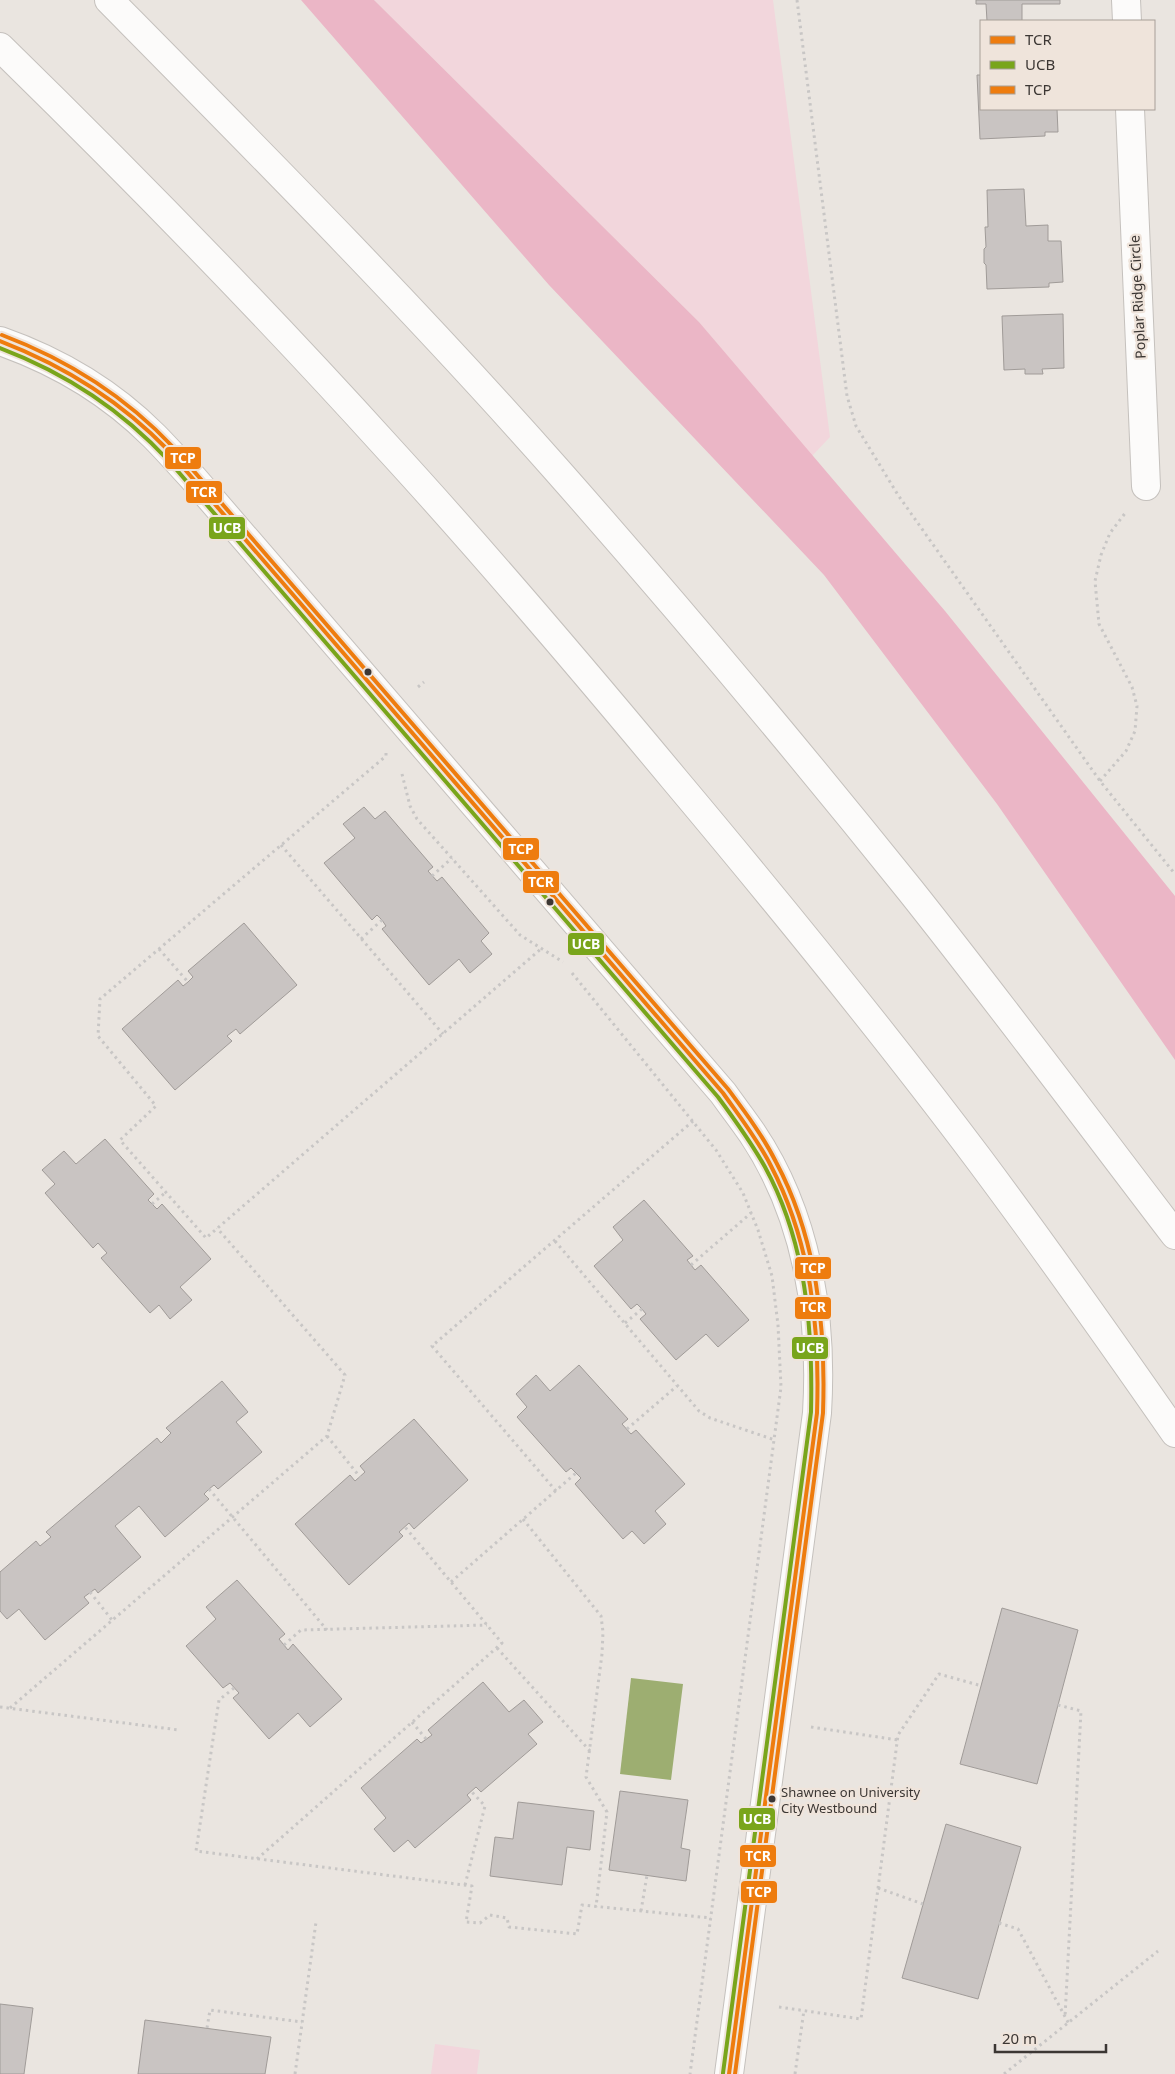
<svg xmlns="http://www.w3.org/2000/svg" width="1175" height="2074" viewBox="0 0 1175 2074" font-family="'Noto Sans',sans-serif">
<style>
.green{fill:#f2d6dc}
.forest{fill:#ebb6c6}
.water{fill:#9dae71}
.building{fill:#c9c4c2;stroke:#a09b98}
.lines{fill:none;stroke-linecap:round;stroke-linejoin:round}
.minor-casing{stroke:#c5c1bd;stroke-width:30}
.major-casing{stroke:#c5c1bd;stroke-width:30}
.highway-casing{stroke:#c5c1bd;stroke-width:30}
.path{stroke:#c8c6c5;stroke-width:3;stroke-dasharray:2.5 4;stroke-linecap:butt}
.minor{stroke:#fcfbfa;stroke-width:28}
.major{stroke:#fcfbfa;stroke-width:28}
.highway{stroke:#fcfbfa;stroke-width:28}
.bus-1-casing{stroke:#efe4db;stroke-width:8}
.bus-2-casing{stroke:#efe4db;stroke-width:8}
.bus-3-casing{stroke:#efe4db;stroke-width:8}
.bus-1{stroke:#ee7c0e;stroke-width:4}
.bus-2{stroke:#79a51b;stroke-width:4}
.bus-3{stroke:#ee7c0e;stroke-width:4}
.bus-dot{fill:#3c3734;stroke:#efe4db;stroke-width:2}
.labels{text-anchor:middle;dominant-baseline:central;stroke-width:4.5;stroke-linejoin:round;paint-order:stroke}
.bus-label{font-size:13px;fill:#3c3734;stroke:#efe4db;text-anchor:start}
.street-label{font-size:14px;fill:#3c3734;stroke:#efe4db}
.line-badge{stroke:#efe4db;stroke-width:2}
.badge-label{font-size:14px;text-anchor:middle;font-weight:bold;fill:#fff}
</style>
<rect width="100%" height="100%" fill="#eae5e0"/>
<!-- green -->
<g class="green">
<polygon points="374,0 773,0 830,437 812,456 699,322"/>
<polygon points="435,2044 480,2050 477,2074 431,2074"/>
</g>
<!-- forest -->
<polygon class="forest" points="301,0 374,0 699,322 945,611 1175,896 1175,1060 997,804 824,575 549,285"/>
<!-- water -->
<polygon class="water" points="631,1678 683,1684 671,1780 620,1774"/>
<!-- building -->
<g class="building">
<polygon points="976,0 1060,0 1060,4 1022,4 1022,21 987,21 986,4 976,4"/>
<polygon points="977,75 981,75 981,109 1057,109 1058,132 1045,132 1045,136 980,139"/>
<polygon points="1024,189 1026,226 1048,225 1048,241 1061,241 1063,282 1049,283 1049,287 987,289 986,265 984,263 984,249 986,247 985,227 988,227 987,190"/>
<polygon points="1063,314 1064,368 1042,369 1043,374 1025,374 1025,369 1004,370 1002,316"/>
<polygon points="364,807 375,819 385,811 433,867 428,871 437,881 442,877 489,933 481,941 492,954 470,973 459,959 429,985 382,929 386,926 382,920 377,915 372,920 324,863 355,838 343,824"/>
<polygon points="244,923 297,985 240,1034 236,1029 227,1036 232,1041 175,1090 122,1029 178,980 183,986 188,982 193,977 188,971"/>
<polygon points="105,1139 154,1194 148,1200 157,1209 162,1204 211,1259 180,1287 192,1300 170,1319 159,1305 150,1313 101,1258 107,1253 98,1243 93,1248 45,1193 55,1184 42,1170 64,1151 76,1164"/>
<polygon points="644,1200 693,1256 687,1260 695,1270 701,1265 749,1320 718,1347 706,1334 676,1360 640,1319 646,1314 642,1309 637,1304 631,1309 594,1266 623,1240 613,1227"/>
<polygon points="579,1365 628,1419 622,1424 631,1434 636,1430 685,1484 655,1511 666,1524 644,1544 632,1531 623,1539 575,1484 581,1478 571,1468 566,1472 517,1417 527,1407 516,1394 536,1375 550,1391"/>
<polygon points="222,1381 248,1412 236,1422 262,1452 218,1489 214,1485 209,1489 204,1494 209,1499 165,1537 139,1506 115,1526 141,1557 98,1593 95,1589 84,1597 89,1603 45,1640 19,1609 7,1619 0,1611 0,1572 36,1541 40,1546 51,1537 46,1532 157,1438 161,1443 171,1433 166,1428"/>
<polygon points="414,1419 468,1480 414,1529 409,1523 399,1532 403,1536 349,1585 295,1524 350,1475 355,1481 365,1472 360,1466"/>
<polygon points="237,1580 285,1634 279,1639 288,1650 293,1644 342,1699 310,1727 298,1713 269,1739 233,1698 239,1693 230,1683 223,1688 186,1646 216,1619 206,1607"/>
<polygon points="1002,1608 1078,1630 1037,1784 960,1764"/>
<polygon points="483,1682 509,1712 524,1700 543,1722 528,1734 537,1744 481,1792 476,1787 467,1795 471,1800 415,1848 408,1840 394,1852 374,1829 386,1818 361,1788 417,1739 421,1743 432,1735 428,1730"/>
<polygon points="620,1791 688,1800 681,1848 690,1850 686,1881 609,1870"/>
<polygon points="518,1802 594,1811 590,1850 567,1847 562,1885 490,1876 495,1837 513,1839"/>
<polygon points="946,1824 1021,1847 978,1999 902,1978"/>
<polygon points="0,2004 33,2008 24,2074 0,2074"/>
<polygon points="145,2020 271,2037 265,2074 138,2074"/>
</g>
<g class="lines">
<defs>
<g id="minor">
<polyline points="1126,0 1127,21"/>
<polyline points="1130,109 1146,486"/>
</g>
<path id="major" d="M0 341C57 361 111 393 154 436 167 449 180 464 193 478L723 1093C733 1107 743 1120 752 1133 807 1215 823 1316 817 1413L729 2074"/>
<g id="highway">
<path d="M109 0C261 154 413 307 556 469 677 606 795 747 910 890 1000 1003 1087 1120 1175 1235"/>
<path d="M0 47C133 177 263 310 388 448 487 556 581 667 675 780 779 904 881 1029 978 1158 1046 1249 1111 1341 1175 1433"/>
</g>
</defs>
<!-- minor casing -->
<use href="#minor" class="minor-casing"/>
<!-- major casing -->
<use href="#major" class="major-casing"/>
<!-- highway casing -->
<use href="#highway" class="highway-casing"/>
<!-- path -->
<g class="path">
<polyline points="797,0 847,396 856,426 898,495 1100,781 1175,874"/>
<polyline points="418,687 424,682"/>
<polyline points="386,753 386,756 100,999 98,1036 156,1106 120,1140 206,1238 542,948"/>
<polyline points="402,774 410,806 417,819 520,935 563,962"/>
<polyline points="1100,781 1126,751 1135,731 1137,706 1132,687 1099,624 1095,581 1101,555 1110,533 1126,512"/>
<polyline points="281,845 443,1034"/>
<polyline points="432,876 452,858"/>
<polyline points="361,939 382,920"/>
<polyline points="159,949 188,982"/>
<polyline points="572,973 716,1150 743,1193 758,1230 772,1276 778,1325 781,1387 690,2074"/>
<polyline points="152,1204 166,1192"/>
<polyline points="555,1241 699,1411 710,1418 775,1440"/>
<polyline points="691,1265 751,1213"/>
<polyline points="625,1323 642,1309"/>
<polyline points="627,1429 677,1386"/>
<polyline points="327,1436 360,1477"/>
<polyline points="209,1489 327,1630"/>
<polyline points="556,1491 432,1346 693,1121"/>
<polyline points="523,1519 601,1616 603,1632 602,1654 586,1777 607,1812 596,1907"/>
<polyline points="451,1582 576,1473"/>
<polyline points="90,1592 112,1620"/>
<polyline points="284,1645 301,1630 487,1625"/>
<polyline points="497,1648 590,1751"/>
<polyline points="234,1688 219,1700 196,1851 472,1886 466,1922 480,1923 490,1915 507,1918 509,1927 577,1934 582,1905 711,1918"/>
<polyline points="1058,1705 1081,1711 1065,2017"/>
<polyline points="0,1707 179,1730"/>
<polyline points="10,1708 327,1436 345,1375 217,1228"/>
<polyline points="412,1722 426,1739"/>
<polyline points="811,1727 898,1740"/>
<polyline points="257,1859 502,1643 405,1527"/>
<polyline points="465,1885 485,1806 471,1791"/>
<polyline points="878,1888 923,1904"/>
<polyline points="641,1911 647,1875"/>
<polyline points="999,1923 1018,1929 1069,2024"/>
<polyline points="779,2007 861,2019 898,1735 939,1674 982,1686"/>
<polyline points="207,2028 210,2010 302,2022"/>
<polyline points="295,2074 316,1922"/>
<polyline points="795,2074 804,2010"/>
<polyline points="1004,2074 1158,1951"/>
</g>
<!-- minor -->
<use href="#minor" class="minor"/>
<!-- major -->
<use href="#major" class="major"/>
<!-- highway -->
<use href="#highway" class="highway"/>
<defs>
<path id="bus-1" d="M0 341C65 366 121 401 169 451L723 1093C740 1117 758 1140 771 1166 811 1243 820 1327 817 1413L729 2074"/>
<path id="bus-2" d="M0 348C66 373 121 409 169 461L718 1097C735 1120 751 1142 765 1167 806 1242 813 1328 811 1412L723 2073"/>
<path id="bus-3" d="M2 335C68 360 125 396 173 447L728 1089C745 1112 763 1136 776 1162 817 1239 826 1327 823 1413L735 2074"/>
</defs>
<!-- bus-1 casing -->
<use href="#bus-1" class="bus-1-casing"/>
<!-- bus-2 casing -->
<use href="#bus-2" class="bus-2-casing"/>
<!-- bus-3 casing -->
<use href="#bus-3" class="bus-3-casing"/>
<!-- bus-1 -->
<use href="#bus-1" class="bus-1"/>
<!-- bus-2 -->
<use href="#bus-2" class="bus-2"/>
<!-- bus-3 -->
<use href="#bus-3" class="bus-3"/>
</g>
<!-- markers -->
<g class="bus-dot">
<circle cx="368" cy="672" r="4.5"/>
<circle cx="550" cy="902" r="4.5"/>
<circle cx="772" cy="1799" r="4.5"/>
</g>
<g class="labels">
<!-- bus labels -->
<g class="bus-label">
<text x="781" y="1792">Shawnee on University<tspan x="781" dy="16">City Westbound</tspan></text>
</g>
<!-- street labels -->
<g class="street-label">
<text transform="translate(1137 297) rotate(-93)">Poplar Ridge Circle</text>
</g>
</g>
<g class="line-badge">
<rect x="164" y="446" width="38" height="24" rx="5" fill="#ee7c0e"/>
<rect x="185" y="480" width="38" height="24" rx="5" fill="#ee7c0e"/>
<rect x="208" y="516" width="38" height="24" rx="5" fill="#79a51b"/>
<rect x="502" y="837" width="38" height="24" rx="5" fill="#ee7c0e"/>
<rect x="522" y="870" width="38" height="24" rx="5" fill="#ee7c0e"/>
<rect x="567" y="932" width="38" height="24" rx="5" fill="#79a51b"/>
<rect x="794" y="1256" width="38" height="24" rx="5" fill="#ee7c0e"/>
<rect x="794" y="1296" width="38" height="24" rx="5" fill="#ee7c0e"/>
<rect x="791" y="1336" width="38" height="24" rx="5" fill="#79a51b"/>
<rect x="738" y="1807" width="38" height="24" rx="5" fill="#79a51b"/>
<rect x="739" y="1844" width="38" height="24" rx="5" fill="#ee7c0e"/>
<rect x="740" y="1880" width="38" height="24" rx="5" fill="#ee7c0e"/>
</g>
<g class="badge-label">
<text x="183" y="463">TCP</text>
<text x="204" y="497">TCR</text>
<text x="227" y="533">UCB</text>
<text x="521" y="854">TCP</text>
<text x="541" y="887">TCR</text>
<text x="586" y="949">UCB</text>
<text x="813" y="1273">TCP</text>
<text x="813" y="1312">TCR</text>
<text x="810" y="1353">UCB</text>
<text x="757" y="1824">UCB</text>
<text x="758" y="1861">TCR</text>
<text x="759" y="1897">TCP</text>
</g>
<!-- legend -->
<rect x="980" y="20" width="175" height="90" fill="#efe4db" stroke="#a79f98"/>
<rect x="990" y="36" width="25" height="8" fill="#ee7c0e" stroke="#a79f98"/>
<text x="1025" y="45" font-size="15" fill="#3c3734">TCR</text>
<rect x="990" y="61" width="25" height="8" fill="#79a51b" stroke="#a79f98"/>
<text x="1025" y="70" font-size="15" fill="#3c3734">UCB</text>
<rect x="990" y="86" width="25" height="8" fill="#ee7c0e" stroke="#a79f98"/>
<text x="1025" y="95" font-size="15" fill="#3c3734">TCP</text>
<!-- scale -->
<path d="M995 2044v8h111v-8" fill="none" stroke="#3c3734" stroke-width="2.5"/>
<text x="1002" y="2044" font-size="15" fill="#3c3734" stroke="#efe4db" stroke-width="4" paint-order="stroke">20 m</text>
</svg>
